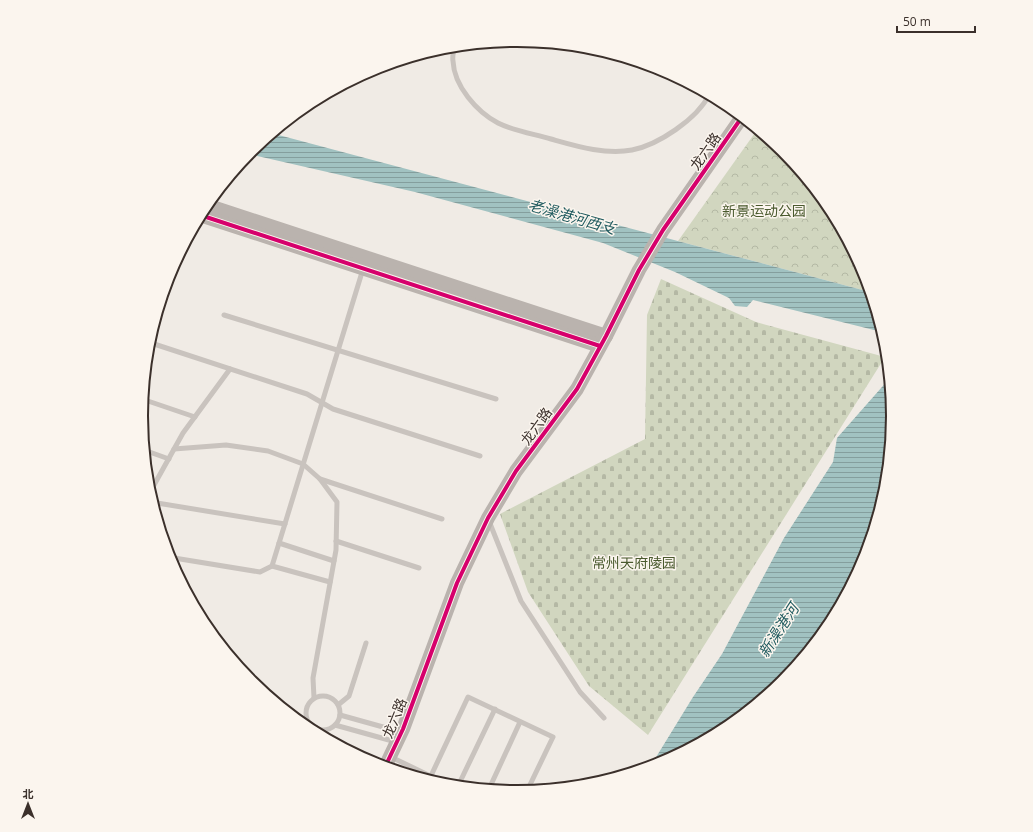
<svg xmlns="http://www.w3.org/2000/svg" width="1033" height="832" viewBox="0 0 1033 832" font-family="'Open Sans','Noto Sans SC',sans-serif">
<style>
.forest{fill:url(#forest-crowns)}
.cemetery{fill:url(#cemetery-stones)}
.water{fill:url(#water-rules)}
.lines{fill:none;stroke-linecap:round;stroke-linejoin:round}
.lane{stroke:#c9c3be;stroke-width:5}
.secondary{stroke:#bab3ae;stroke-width:14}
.cycleway-casing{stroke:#fbf5ee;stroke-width:6}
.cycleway{stroke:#d6006c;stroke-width:4}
.labels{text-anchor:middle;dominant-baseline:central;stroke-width:3;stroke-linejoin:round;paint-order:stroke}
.street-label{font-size:14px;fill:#3b302b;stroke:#fbf5ee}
.park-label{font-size:14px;fill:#4a5a2e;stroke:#fbf5ee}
.water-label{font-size:15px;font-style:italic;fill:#1f5a5e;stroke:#fbf5ee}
.rim{fill:none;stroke:#3b302b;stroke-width:2}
</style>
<defs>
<pattern id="forest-crowns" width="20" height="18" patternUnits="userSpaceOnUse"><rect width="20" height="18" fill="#d1d6bf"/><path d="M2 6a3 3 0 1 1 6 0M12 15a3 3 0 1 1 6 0" fill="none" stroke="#b4b8a4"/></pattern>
<pattern id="cemetery-stones" width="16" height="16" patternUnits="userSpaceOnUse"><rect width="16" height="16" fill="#d1d6bf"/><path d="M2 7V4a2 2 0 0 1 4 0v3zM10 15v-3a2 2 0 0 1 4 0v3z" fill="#b4b8a4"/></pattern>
<pattern id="water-rules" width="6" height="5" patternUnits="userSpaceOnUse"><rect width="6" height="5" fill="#a1c2c1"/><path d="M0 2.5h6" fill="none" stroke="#849e9d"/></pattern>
</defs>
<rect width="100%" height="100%" fill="#f0ebe5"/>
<!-- forest -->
<path class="forest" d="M757 130C807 171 851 230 870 292L678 241Z"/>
<!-- cemetery -->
<polygon class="cemetery" points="661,279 756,322 885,357 648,735 589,686 528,592 500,514 645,439 647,315"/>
<!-- water -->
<g class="water">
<polygon points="271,133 870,292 882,332 753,300 747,307 735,306 729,298 675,272 603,243 415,192 248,154"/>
<polygon points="889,379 892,416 885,490 865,555 837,607 829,625 790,672 786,675 782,682 725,729 660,763 650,767 693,697 722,654 784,538 833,462 837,438"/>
</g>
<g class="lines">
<!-- lane -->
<g class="lane">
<path d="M454 46C454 51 452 56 453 61 454 86 477 112 498 123 514 131 534 134 551 139 576 146 605 155 632 150 658 145 697 119 709 95"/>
<polyline points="224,315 496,399"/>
<polyline points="148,342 307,394 333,409 480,456"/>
<polyline points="142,399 195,417"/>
<polyline points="174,449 226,445 268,451 303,464 320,479 337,502 336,550 313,678 314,698"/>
<polyline points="144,450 169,459"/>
<polyline points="320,479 442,519"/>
<polyline points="149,494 183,433 230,369"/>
<polyline points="151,502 285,524"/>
<polyline points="489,521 521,601 580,692 604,718"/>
<polyline points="336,541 419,568"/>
<polyline points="279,543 334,561"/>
<polyline points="168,557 260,572 272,566 363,269"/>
<polyline points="272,566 330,582"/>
<circle cx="323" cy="713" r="17"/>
<polyline points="338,705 349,696 366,643"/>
<polyline points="340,715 401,732"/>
<polyline points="335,725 396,742"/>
<polyline points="391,757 449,785"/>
<polyline points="429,780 468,697 553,737 527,791"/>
<polyline points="458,786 495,709"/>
<polyline points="489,789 520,722"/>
</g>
<!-- secondary -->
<g class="secondary">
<polyline points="206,205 606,336"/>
<polyline points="200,215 600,346"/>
<polyline points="385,767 403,729 457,583 488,518 516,471 577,389 606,336 639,270 663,230 742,117"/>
</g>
<defs>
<g id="cycleway">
<polyline points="200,215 600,346"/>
<polyline points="385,767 403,729 457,583 488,518 516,471 577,389 606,336 639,270 663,230 742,117"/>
</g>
</defs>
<!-- cycleway casing -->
<use href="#cycleway" class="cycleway-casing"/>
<!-- cycleway -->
<use href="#cycleway" class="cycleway"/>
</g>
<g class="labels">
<!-- street labels -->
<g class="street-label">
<text transform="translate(705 151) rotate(-55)">龙六路</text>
<text transform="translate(536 426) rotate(-54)">龙六路</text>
<text transform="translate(394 718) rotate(-68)">龙六路</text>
</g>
<!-- park labels -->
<g class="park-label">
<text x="764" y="210">新景运动公园</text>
<text x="634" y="562">常州天府陵园</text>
</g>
<!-- water labels -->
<g class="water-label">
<text transform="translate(572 216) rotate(16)">老澡港河西支</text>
<text transform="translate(778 630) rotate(-57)">新澡港河</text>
</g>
</g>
<!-- crop -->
<path d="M0 0H1033V832H0ZM148 416a369 369 0 1 1 738 0a369 369 0 1 1-738 0Z" fill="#fbf5ee" fill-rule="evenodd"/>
<path class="rim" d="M148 416a369 369 0 1 1 738 0a369 369 0 1 1-738 0Z"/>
<!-- north arrow -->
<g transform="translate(28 804)" stroke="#fbf5ee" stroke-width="3" paint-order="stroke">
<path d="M0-3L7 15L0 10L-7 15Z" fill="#3b302b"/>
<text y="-6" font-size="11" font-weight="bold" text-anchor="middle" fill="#3b302b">北</text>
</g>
<!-- scale -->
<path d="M897 26v6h78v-6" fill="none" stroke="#3b302b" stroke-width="2"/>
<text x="903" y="26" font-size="12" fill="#3b302b" stroke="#fbf5ee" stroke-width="3" paint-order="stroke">50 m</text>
</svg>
